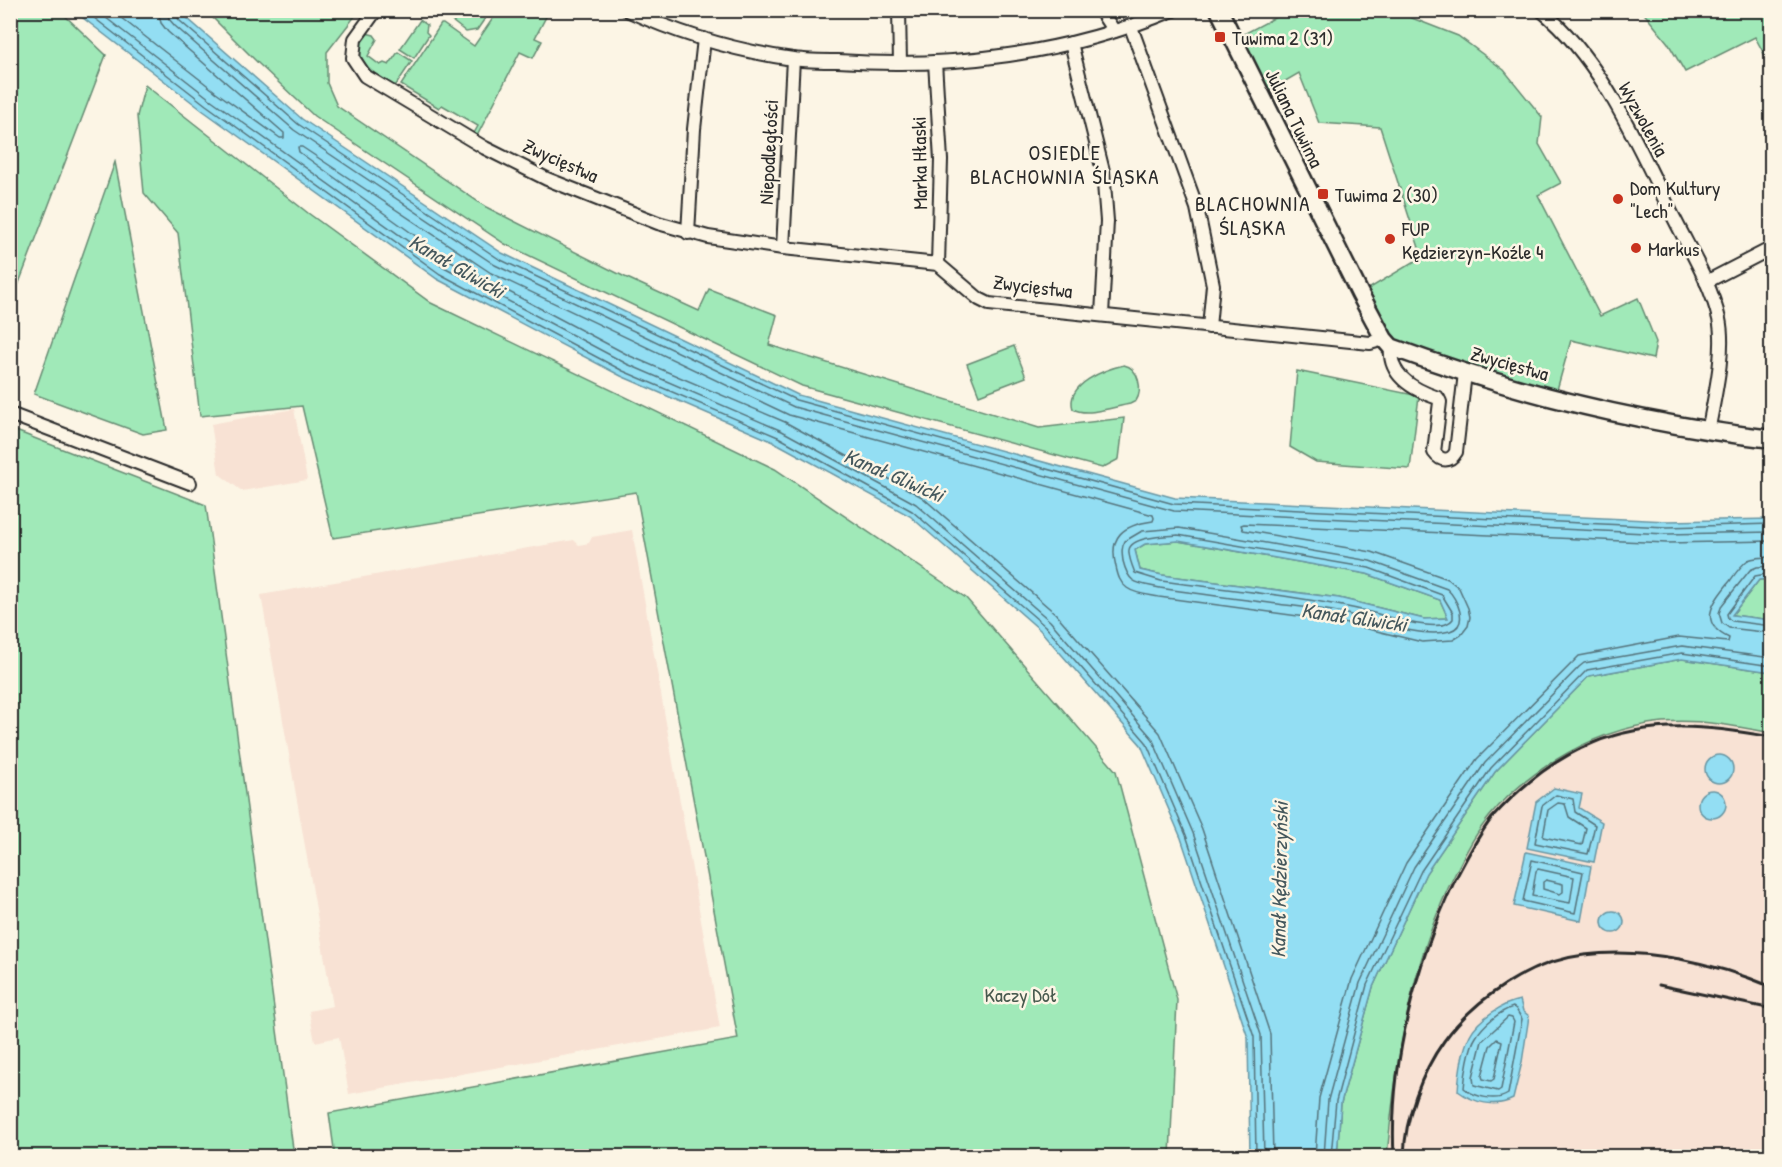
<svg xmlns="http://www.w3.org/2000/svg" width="1782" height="1167" viewBox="0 0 1782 1167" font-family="'Patrick Hand',sans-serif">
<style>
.built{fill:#f8e2d4}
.green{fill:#a0e9b8;stroke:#668a72;stroke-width:1.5}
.water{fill:#93def3;stroke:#6996a3;stroke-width:1.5;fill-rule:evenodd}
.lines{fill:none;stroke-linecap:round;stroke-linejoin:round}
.shore{stroke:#55737b;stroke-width:1.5}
.street-casing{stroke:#2b2b2b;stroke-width:16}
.secondary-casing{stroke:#2b2b2b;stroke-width:21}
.street{stroke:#fcf5e5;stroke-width:12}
.secondary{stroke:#fcf5e5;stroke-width:16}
.rail{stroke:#2b2b2b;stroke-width:3}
.poi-dot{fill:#c8321e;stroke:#fcf5e5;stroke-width:2}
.labels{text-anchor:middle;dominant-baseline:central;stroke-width:5;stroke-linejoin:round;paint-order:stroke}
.poi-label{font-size:20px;fill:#2b2b2b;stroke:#fcf5e5;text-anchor:start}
.street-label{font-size:20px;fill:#2b2b2b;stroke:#fcf5e5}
.park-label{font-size:20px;fill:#485a4e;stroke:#fcf5e5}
.neighbourhood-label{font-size:21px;letter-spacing:1.5px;fill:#2b2b2b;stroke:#fcf5e5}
.water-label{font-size:21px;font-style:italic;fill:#45585d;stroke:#fcf5e5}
</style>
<rect width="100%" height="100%" fill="#fcf5e5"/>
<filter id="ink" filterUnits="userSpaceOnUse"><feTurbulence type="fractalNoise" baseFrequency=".0167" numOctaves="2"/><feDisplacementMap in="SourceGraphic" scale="12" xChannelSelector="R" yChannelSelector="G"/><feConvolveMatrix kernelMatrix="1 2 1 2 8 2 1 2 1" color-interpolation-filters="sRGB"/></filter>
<g filter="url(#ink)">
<!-- built -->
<g class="built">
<polygon points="294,409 307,480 242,491 219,474 211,424"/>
<polygon points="632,530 720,1028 349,1094 339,1037 315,1042 309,1011 333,1006 261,595 574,540 579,545 589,543 592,537"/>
<polygon points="1642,711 1771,720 1771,1156 1385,1156 1392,1078 1421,947 1465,844 1494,806 1565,749"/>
</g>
<!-- green -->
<g class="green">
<polygon points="11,10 60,11 106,55 11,304"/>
<polygon points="438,10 490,10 490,11 477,30 466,32"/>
<polygon points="206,11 359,11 327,52 327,83 337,106 486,207 625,277 699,311 709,289 777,315 769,345 1039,428 1124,418 1119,459 1102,468 802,386 505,244 314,116 259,64"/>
<polygon points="498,11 549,11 535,38 542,41 533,58 520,52 476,138 473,135 478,126 442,105 439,108 401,85 441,24 443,24 474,46"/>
<polygon points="1275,11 1394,11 1458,36 1504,70 1542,117 1539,144 1561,183 1538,195 1600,316 1638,298 1656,342 1653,359 1571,340 1555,397 1391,347 1360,294 1422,257 1380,127 1319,123 1299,73 1270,90 1240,36 1278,16"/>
<polygon points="1642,11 1771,11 1771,67 1755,37 1685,72 1668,43"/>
<polygon points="420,20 427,25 426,32 429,35 414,58 400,49"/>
<path d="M366 33 374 35 377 39 368 56 380 65 384 63 389 65 398 52 412 61 396 85 391 86C372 72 349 59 366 33Z"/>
<polygon points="145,85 308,213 431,303 775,469 966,598 1116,771 1177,1000 1170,1156 335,1156 329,1113 738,1039 636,492 333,538 302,406 200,416 178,233 144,193 137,116"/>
<polygon points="115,162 167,430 143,434 34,394"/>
<polygon points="1014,346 1026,377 979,395 967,364"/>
<path d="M1124 365C1139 368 1143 390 1136 401L1130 404C1113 407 1087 417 1073 409 1065 384 1106 369 1124 365Z"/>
<polygon points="1297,371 1419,396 1410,469 1316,462 1290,447"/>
<polygon points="16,431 206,505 294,1156 11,1156 10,445"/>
<polygon points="1178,541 1367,574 1440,600 1448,618 1424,619 1339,598 1162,575 1140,570 1135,550 1145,544"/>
<polygon points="1771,579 1771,620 1732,615 1759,580"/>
<path d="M1682 659 1771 672V733C1736 726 1700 719 1663 722 1623 726 1587 740 1554 761 1529 777 1507 795 1489 817 1475 834 1465 853 1456 872 1411 960 1396 1059 1387 1156H1337L1341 1103 1373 987 1426 873 1495 772 1589 676Z"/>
</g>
<!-- water -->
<g class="water">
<path d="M74 11H179L302 119 502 253 798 395 1175 498 1668 521 1771 519V579L1759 580 1732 615 1771 620V672L1682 659 1589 676 1495 772 1426 873 1373 987 1341 1103 1337 1156H1250L1248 1038 1181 838 1141 745 1040 630 910 516 776 443 621 376 437 279 202 110ZM1178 541 1367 574 1440 600 1448 618 1424 619 1339 598 1162 575 1140 570 1135 550 1145 544Z"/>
<circle cx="1719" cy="769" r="14"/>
<polygon points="1554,788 1582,794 1579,808 1602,822 1594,862 1527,848 1536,802"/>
<circle cx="1712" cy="804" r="14"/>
<polygon points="1526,852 1591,866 1581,921 1514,906"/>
<circle cx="1613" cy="922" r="11"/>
<path d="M1520 1000 1523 1011 1529 1016 1522 1062 1513 1099C1495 1108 1474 1103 1458 1091 1459 1074 1462 1051 1470 1035 1478 1019 1503 1003 1520 1000Z"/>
</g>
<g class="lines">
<!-- shore -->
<g class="shore">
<polyline points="84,10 206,105 440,274 623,371 778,437 912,511 1045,626 1146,742 1186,835 1254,1037 1256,1156"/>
<polyline points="96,10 210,99 444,267 627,364 782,431 916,504 1050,621 1152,738 1193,833 1261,1035 1264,1156"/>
<polyline points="111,10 216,92 280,138 284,138 284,133 168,32 161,23 158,10"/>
<polyline points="167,10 169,19 175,26 294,130 495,265 794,407 1174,511 1667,534 1772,532"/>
<polyline points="175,10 176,15 180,21 298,124 499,259 796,400 1174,504 1667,527 1772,524"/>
<path d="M1179 528 1370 561 1447 589C1457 598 1470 625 1450 631 1421 640 1368 618 1338 612 1318 608 1298 607 1278 604 1239 599 1199 594 1160 588 1137 583 1129 585 1123 561 1122 553 1121 548 1125 541L1142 531Z"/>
<path d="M1178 535 1369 568 1442 595 1453 613V619C1442 635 1391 617 1374 613 1305 596 1232 590 1161 581L1135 573C1133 568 1128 556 1129 550 1131 536 1167 536 1178 535Z"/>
<polyline points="1772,566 1757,567 1750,570 1722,605 1719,613 1722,623 1729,628 1772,633"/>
<polyline points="1772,573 1755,576 1727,614 1728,618 1732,621 1772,626"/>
<polygon points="1556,795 1573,799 1575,812 1595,825 1588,854 1535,843 1542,806"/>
<polygon points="1558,803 1565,804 1569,817 1586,828 1582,845 1543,837 1548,810"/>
<polygon points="1532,860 1583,872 1575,913 1523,901"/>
<polygon points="1538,869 1574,877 1570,903 1532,896 1536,871"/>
<polygon points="1546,880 1563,884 1563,892 1560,894 1543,889 1543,882"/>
<path d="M1513 1007 1516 1009 1522 1019 1508 1094C1496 1102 1474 1097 1464 1088 1465 1075 1469 1047 1476 1037 1483 1025 1500 1011 1513 1007Z"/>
<polygon points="1508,1017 1512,1018 1514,1022 1501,1089 1498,1091 1474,1085 1473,1077 1482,1041"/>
<polygon points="1497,1039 1502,1041 1494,1079 1491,1081 1483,1079 1482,1076 1490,1046"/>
<path d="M1273 1156 1270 1034 1202 829 1160 733 1056 614 922 497 785 422 630 356 449 260 299 152 298 147H302L491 273 789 415 1153 515 1154 518 1153 521C1123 525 1108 536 1116 567 1118 576 1120 583 1127 588 1135 594 1149 595 1159 597L1335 621 1422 642 1453 640 1461 635 1468 626 1470 617 1468 608 1459 588 1448 579 1372 552 1243 530 1241 525 1244 524 1667 543 1772 541"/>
<path d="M1315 1156 1319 1098 1352 979 1406 863 1477 759 1579 656 1679 637 1728 642 1729 638C1696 622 1714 601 1730 581 1735 574 1741 565 1748 560 1755 557 1764 557 1772 557"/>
<polyline points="1324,1156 1328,1100 1360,983 1414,867 1485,763 1579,667 1584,663 1682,646 1772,658"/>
<polyline points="1331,1156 1336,1101 1367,985 1421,871 1491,768 1587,670 1682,653 1772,666"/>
</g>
<defs>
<g id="street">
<polyline points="376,10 355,39 353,58 365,76 485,148 547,179 658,223 708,237 783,248 938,264 979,299 989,304 1370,343 1384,339"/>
<path d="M627 10C679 34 737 51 793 59 808 61 823 61 838 61 951 69 1068 54 1173 10"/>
<polyline points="899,10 900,63"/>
<polyline points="1100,10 1114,31"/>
<path d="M1541 10C1605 63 1638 148 1675 220 1691 252 1711 284 1719 319 1726 351 1714 399 1708 432"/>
<polyline points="1131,27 1197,208 1213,285 1209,327"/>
<polyline points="1071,43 1103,171 1107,221 1102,315"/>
<polyline points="935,62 941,160 938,264"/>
<polyline points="688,233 694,129 704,39"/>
<polyline points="783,248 793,59"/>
<polyline points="1706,282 1772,248"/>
<path d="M1391 347C1388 376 1414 390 1438 398L1440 402 1434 452C1441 462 1450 462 1456 452L1465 373"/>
<polyline points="10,414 190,483"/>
</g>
<path id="secondary" d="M1219 10 1360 294 1384 339 1391 347C1513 392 1642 424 1772 439"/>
</defs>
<!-- street casing -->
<use href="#street" class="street-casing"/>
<!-- secondary casing -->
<use href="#secondary" class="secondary-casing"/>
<!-- street -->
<use href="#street" class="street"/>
<!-- secondary -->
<use href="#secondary" class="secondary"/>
<!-- rail -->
<g class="rail">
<polyline points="1659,985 1772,1009"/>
<path d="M1394 1156C1389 1065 1416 962 1455 880 1466 859 1477 837 1492 818 1520 787 1554 759 1593 743 1652 719 1711 726 1772 737"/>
<path d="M1404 1156C1405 1118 1421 1073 1444 1041 1475 998 1531 961 1584 955 1646 947 1715 963 1772 987"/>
</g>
</g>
</g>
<!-- markers -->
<g class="poi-dot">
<rect x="1214" y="31" width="12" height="12" rx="3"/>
<rect x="1317" y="188" width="12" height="12" rx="3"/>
<circle cx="1618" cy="199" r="6"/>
<circle cx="1390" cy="239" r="6"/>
<circle cx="1636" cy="248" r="6"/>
</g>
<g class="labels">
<!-- poi labels -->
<g class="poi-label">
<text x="1232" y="37">Tuwima 2 (31)</text>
<text x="1630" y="187">Dom Kultury<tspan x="1630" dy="23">"Lech"</tspan></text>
<text x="1335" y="194">Tuwima 2 (30)</text>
<text x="1402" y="228">FUP<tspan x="1402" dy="23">Kędzierzyn-Koźle 4</tspan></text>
<text x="1648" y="248">Markus</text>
</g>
<!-- street labels -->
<g class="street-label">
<text transform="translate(1295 118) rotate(64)">Juliana Tuwima</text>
<text transform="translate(1644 119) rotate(61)">Wyzwolenia</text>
<text transform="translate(768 152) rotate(-87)">Niepodległości</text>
<text transform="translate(561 160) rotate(24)">Zwycięstwa</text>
<text transform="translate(919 163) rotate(-91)">Marka Hłaski</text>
<text transform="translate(1033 286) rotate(7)">Zwycięstwa</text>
<text transform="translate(1510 363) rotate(16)">Zwycięstwa</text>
</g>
<!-- park labels -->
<g class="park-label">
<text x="1021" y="994">Kaczy Dół</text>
</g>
<!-- neighbourhood labels -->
<g class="neighbourhood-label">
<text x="1065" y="152">OSIEDLE<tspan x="1065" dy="24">BLACHOWNIA ŚLĄSKA</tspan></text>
<text x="1253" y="203">BLACHOWNIA<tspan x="1253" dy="24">ŚLĄSKA</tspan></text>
</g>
<!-- water labels -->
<g class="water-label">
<text transform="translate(457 266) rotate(30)">Kanał Gliwicki</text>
<text transform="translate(894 475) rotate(23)">Kanał Gliwicki</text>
<text transform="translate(1354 617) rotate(8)">Kanał Gliwicki</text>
<text transform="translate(1279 880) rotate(-89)">Kanał Kędzierzyński</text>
</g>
</g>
<!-- margin -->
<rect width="1782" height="1167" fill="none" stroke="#fcf5e5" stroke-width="36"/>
<rect x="18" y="18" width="1746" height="1131" fill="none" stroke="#2b2b2b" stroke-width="2" filter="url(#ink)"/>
</svg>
